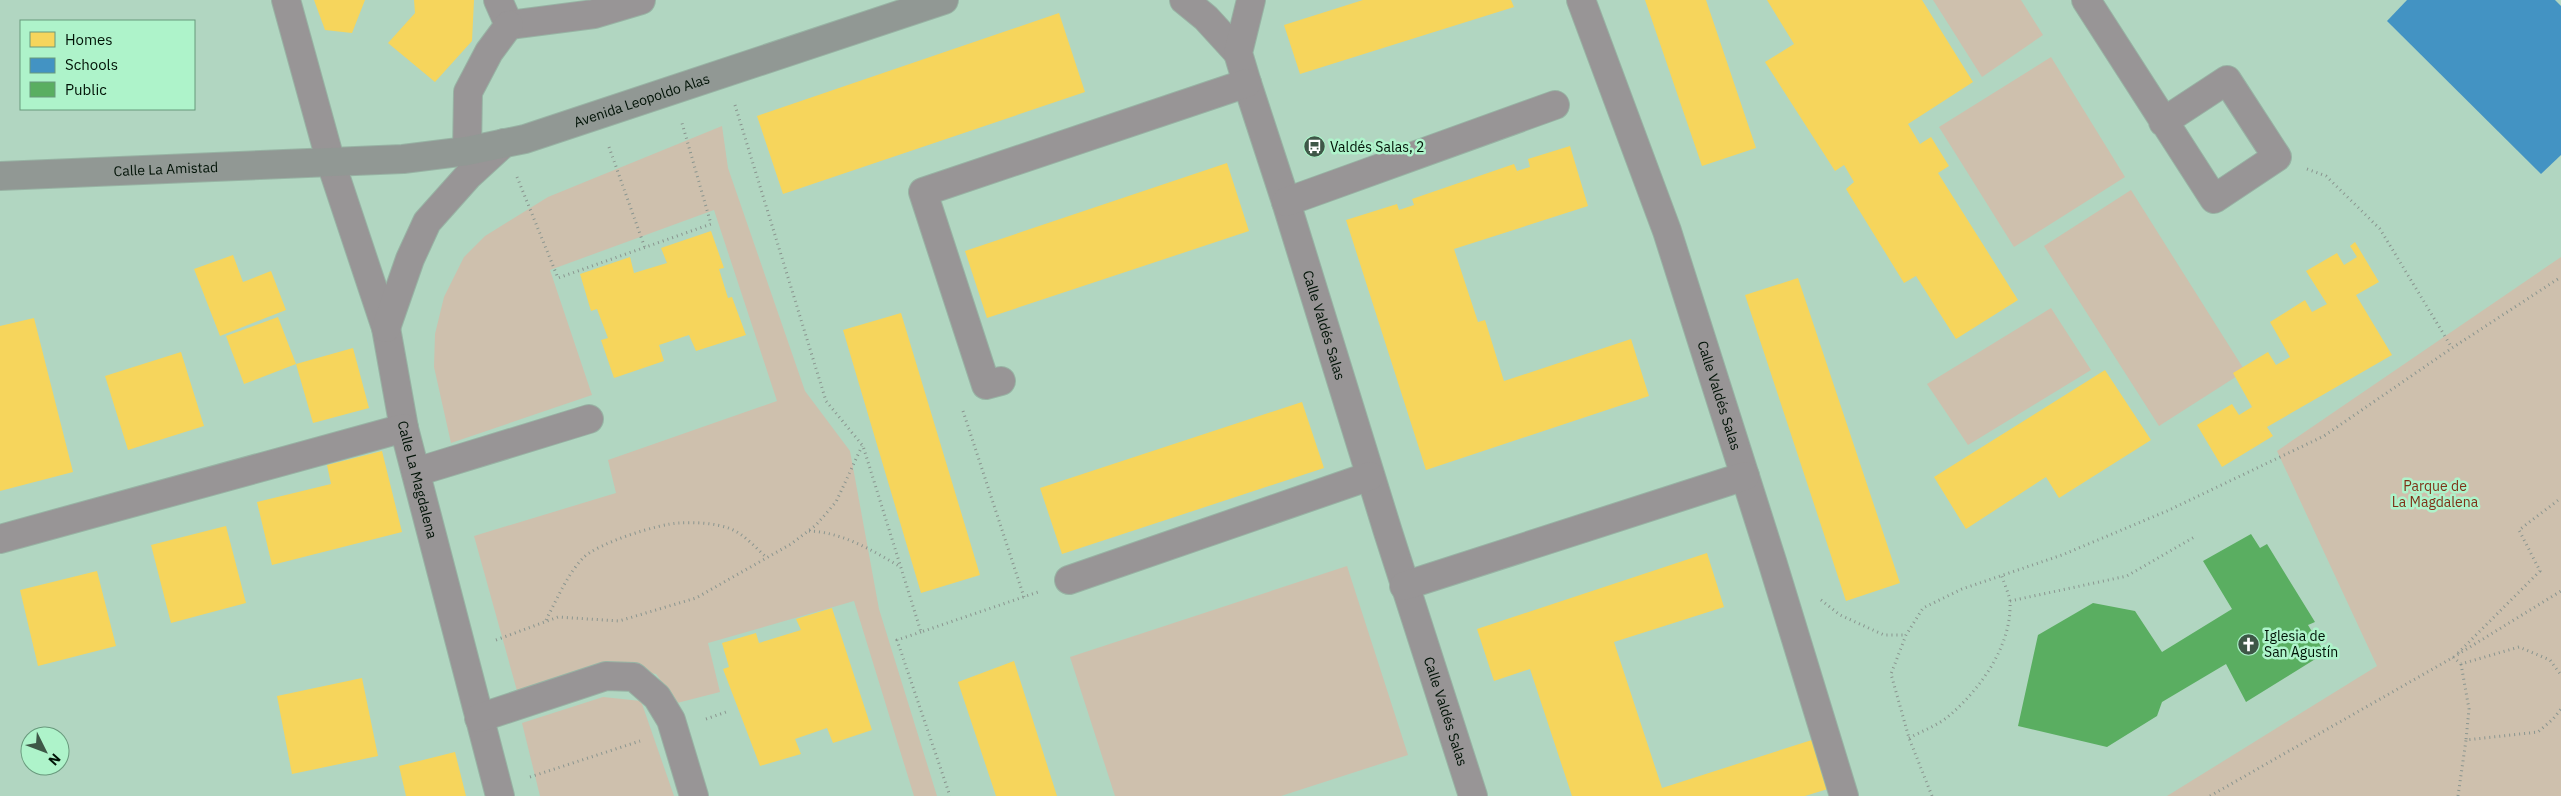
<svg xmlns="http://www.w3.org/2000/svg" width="2561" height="796" viewBox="0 0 2561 796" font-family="'IBM Plex Sans',sans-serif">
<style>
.green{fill:#cec0ad}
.homes{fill:#f6d55c}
.schools{fill:#4393c3}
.public{fill:#5aae61}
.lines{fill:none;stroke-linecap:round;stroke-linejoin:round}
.minor-casing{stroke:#98b3a4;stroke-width:30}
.major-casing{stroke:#98b3a4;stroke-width:30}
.path{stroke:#8a958f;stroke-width:3;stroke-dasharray:1 4;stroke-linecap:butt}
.minor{stroke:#989596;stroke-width:28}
.major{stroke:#919894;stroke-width:28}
.labels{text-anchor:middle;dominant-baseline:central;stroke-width:5;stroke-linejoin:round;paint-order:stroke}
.street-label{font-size:14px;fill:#001206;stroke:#aef3ca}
.poi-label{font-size:14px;fill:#001206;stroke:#aef3ca;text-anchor:start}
.park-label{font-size:14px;fill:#7e3117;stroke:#aef3ca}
</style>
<rect width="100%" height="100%" fill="#b1d6c1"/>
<!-- green -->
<g class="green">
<polygon points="1933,0 2021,0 2043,35 1982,77"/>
<polygon points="2051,57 2125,177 2014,247 1939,127"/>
<polygon points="722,126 728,168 805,391 850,451 879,609 937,796 914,796 854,601 708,643 720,692 677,703 656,674 618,667 519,698 474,536 616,493 608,460 777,401 714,210 550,270 592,395 451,443 434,367 435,334 444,297 464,257 485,236 548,197"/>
<polygon points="2131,190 2245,371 2159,426 2044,246"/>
<polygon points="2561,257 2561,796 2167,796 2377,666 2277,451"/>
<polygon points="2051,308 2091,370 1968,445 1927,384"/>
<polygon points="1347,566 1408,755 1281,796 1115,796 1070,657"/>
<polygon points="603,697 641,701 674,796 540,796 522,723"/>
</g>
<!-- homes -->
<g class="homes">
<polygon points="314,0 365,0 352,33 325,30"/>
<polygon points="414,0 474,0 472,41 435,82 388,43 415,13"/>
<polygon points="1363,0 1511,0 1514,7 1300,74 1284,25"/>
<polygon points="1645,0 1706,0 1756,148 1702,166"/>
<polygon points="1767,0 1922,0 1973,82 1908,124 1920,144 1931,137 1949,166 1938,173 2018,300 1956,339 1916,276 1904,283 1846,189 1854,182 1844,165 1835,171 1765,62 1794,44"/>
<polygon points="1059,13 1085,92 783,194 757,116"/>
<polygon points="1570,146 1588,206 1454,249 1478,322 1485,320 1504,381 1631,339 1649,396 1426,470 1346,220 1397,204 1399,210 1414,205 1412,199 1514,164 1517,171 1530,167 1528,159"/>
<polygon points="1227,163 1249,231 987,318 965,251"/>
<polygon points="711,231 724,268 719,269 728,298 732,297 746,335 696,351 689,335 659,345 664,361 614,378 601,340 608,338 597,309 591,311 580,274 630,257 634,273 667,263 661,248"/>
<polygon points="2355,242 2379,282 2356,295 2392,355 2267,427 2273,436 2222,467 2197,425 2232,404 2239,415 2252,407 2233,373 2268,352 2276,365 2290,357 2270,322 2305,300 2312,312 2327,304 2306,271 2337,253 2344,265 2357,257 2350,246"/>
<polygon points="233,255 243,282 271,271 286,310 220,336 194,269"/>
<polygon points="1798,278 1900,583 1846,601 1745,295"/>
<polygon points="901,313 980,575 921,593 843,330"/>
<polygon points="278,317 296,364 244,384 226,336"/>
<polygon points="34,318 73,472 0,491 0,326"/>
<polygon points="353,348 369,408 313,423 296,364"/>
<polygon points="181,352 204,426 128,450 105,376"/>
<polygon points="2105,370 2151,440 2059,498 2046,477 1966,529 1934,477"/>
<polygon points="1302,402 1324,468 1062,554 1040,488"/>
<polygon points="382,451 402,532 272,565 257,502 331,484 327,465"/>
<polygon points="226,526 246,603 171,623 151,545"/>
<polygon points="1707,553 1724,607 1614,642 1662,788 1815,739 1831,788 1805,796 1572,796 1530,669 1494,681 1477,629"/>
<polygon points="97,571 116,646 38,666 20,590"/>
<polygon points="832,608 872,730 833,743 827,728 795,739 801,754 760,766 723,669 729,667 722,643 756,633 759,643 801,630 796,619"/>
<polygon points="1014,661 1057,796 996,796 958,682"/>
<polygon points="362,678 378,756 292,774 277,696"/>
<polygon points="455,752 466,796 406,796 399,766"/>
</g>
<!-- schools -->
<polygon class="schools" points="2407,0 2555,0 2561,6 2561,155 2541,174 2387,21"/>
<!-- public -->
<polygon class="public" points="2251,534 2260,548 2267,544 2315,622 2308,625 2325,653 2246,702 2226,664 2162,702 2157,716 2107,747 2018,726 2038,635 2093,603 2135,611 2162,652 2232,609 2203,561"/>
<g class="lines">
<defs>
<g id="minor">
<path id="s1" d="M286 0 331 163 386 328 404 428 500 796"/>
<polyline points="498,0 509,25"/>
<polyline points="1184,0 1206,18 1238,53"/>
<path id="s2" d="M1251 0 1238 53 1247 83 1286 202 1388 532 1473 796"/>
<path id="s3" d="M1581 0 1667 231 1772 561 1844 796"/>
<polyline points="2086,0 2214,199 2277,157 2227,80 2163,122"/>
<polyline points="509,25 594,14 641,0"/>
<polyline points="467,151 468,92 489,52 509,25"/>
<polyline points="1286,202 1555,105"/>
<polyline points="386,328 410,259 427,222 468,176 504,143"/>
<polyline points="1001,381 986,385 923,192 1247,83"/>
<polyline points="416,472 589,419"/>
<polyline points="0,539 404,428"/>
<polyline points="1069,580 1370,476"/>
<polyline points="1404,586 1745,476"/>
<polyline points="479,718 606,676 634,677 657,697 671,720 694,796"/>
</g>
<g id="major">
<path id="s4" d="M0 176 403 159 467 151 525 139 944 0"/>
</g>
</defs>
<!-- minor casing -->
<use href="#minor" class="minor-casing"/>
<!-- major casing -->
<use href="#major" class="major-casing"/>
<!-- path -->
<g class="path">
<polyline points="735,105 826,401 863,446 921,632 1038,592"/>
<polyline points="609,147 645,248"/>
<polyline points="2307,169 2326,176 2380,229 2452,348"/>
<polyline points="517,177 558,278 711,224 682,123"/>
<polyline points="963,411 1024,597"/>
<path d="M809 531C841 532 872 550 899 566"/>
<polyline points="1821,600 1840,615 1884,635 1906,635"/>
<polyline points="2010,601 2127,576 2196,536"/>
<path d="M546 620C557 599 567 575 583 558 598 543 658 524 679 523 695 522 716 523 731 529 744 534 757 549 767 558"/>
<polyline points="921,632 897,640 950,796"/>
<polyline points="496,640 558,617 619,621 696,598 791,544 816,525 836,502 862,446"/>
<polyline points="2458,653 2540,571 2519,530 2561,498"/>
<polyline points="2453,657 2461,664 2519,647 2550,660 2561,675"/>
<polyline points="2461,664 2469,709 2466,740"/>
<polyline points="706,719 726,712"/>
<path d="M1909 738C1922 731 1939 725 1950 715 1981 688 2012 645 2010 602 2009 593 2004 584 2002 576"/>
<polyline points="530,777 640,741"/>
<polyline points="1932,796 1909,738 1891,674 1906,635 1923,608 1962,589 2062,555 2167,511 2324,436 2452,348 2561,277"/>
<polyline points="2210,796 2452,658 2561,591"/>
<polyline points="2458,796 2466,740 2538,732 2553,719 2561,709"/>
</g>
<!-- minor -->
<use href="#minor" class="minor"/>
<!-- major -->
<use href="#major" class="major"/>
</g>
<!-- icons -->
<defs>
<symbol id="bus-disc" viewBox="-11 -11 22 22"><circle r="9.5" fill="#3e5747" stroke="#aef3ca"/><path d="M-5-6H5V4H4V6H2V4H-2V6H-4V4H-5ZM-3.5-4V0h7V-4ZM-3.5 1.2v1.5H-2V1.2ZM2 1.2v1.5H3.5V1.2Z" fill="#fff"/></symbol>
<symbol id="church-disc" viewBox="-11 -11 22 22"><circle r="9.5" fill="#3e5747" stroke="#aef3ca"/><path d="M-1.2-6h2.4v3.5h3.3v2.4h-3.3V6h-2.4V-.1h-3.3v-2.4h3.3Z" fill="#fff"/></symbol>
</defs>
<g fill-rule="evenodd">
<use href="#bus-disc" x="1302" y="134" width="25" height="25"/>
<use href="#church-disc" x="2236" y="632" width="25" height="25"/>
</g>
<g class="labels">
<!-- street labels -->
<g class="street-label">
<text stroke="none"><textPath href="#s4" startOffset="650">Avenida Leopoldo Alas</textPath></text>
<text stroke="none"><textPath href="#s4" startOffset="166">Calle La Amistad</textPath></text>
<text stroke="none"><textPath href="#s2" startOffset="340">Calle Valdés Salas</textPath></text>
<text stroke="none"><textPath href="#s3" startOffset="419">Calle Valdés Salas</textPath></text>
<text stroke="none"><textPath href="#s1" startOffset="498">Calle La Magdalena</textPath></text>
<text stroke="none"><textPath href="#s2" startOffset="745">Calle Valdés Salas</textPath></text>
</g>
<!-- poi labels -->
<g class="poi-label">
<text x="1330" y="147">Valdés Salas, 2</text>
<text x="2264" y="636">Iglesia de<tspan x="2264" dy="16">San Agustín</tspan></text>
</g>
<!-- park labels -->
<g class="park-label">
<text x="2435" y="486">Parque de<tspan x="2435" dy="16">La Magdalena</tspan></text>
</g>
</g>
<!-- legend -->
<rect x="20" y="20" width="175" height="90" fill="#aef3ca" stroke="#68997c"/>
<rect x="30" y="32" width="25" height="15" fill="#f6d55c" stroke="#68997c"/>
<text x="65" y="45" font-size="15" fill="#001206">Homes</text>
<rect x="30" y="58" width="25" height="15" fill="#4393c3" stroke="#68997c"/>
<text x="65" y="70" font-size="15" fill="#001206">Schools</text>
<rect x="30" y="82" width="25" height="15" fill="#5aae61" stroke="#68997c"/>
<text x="65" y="95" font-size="15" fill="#001206">Public</text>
<!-- north arrow -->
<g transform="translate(45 751) rotate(132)"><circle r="24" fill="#aef3ca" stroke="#68997c"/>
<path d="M0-4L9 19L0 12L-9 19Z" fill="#3e5747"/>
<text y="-8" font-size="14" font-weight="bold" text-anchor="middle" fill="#001206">N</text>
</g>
</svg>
